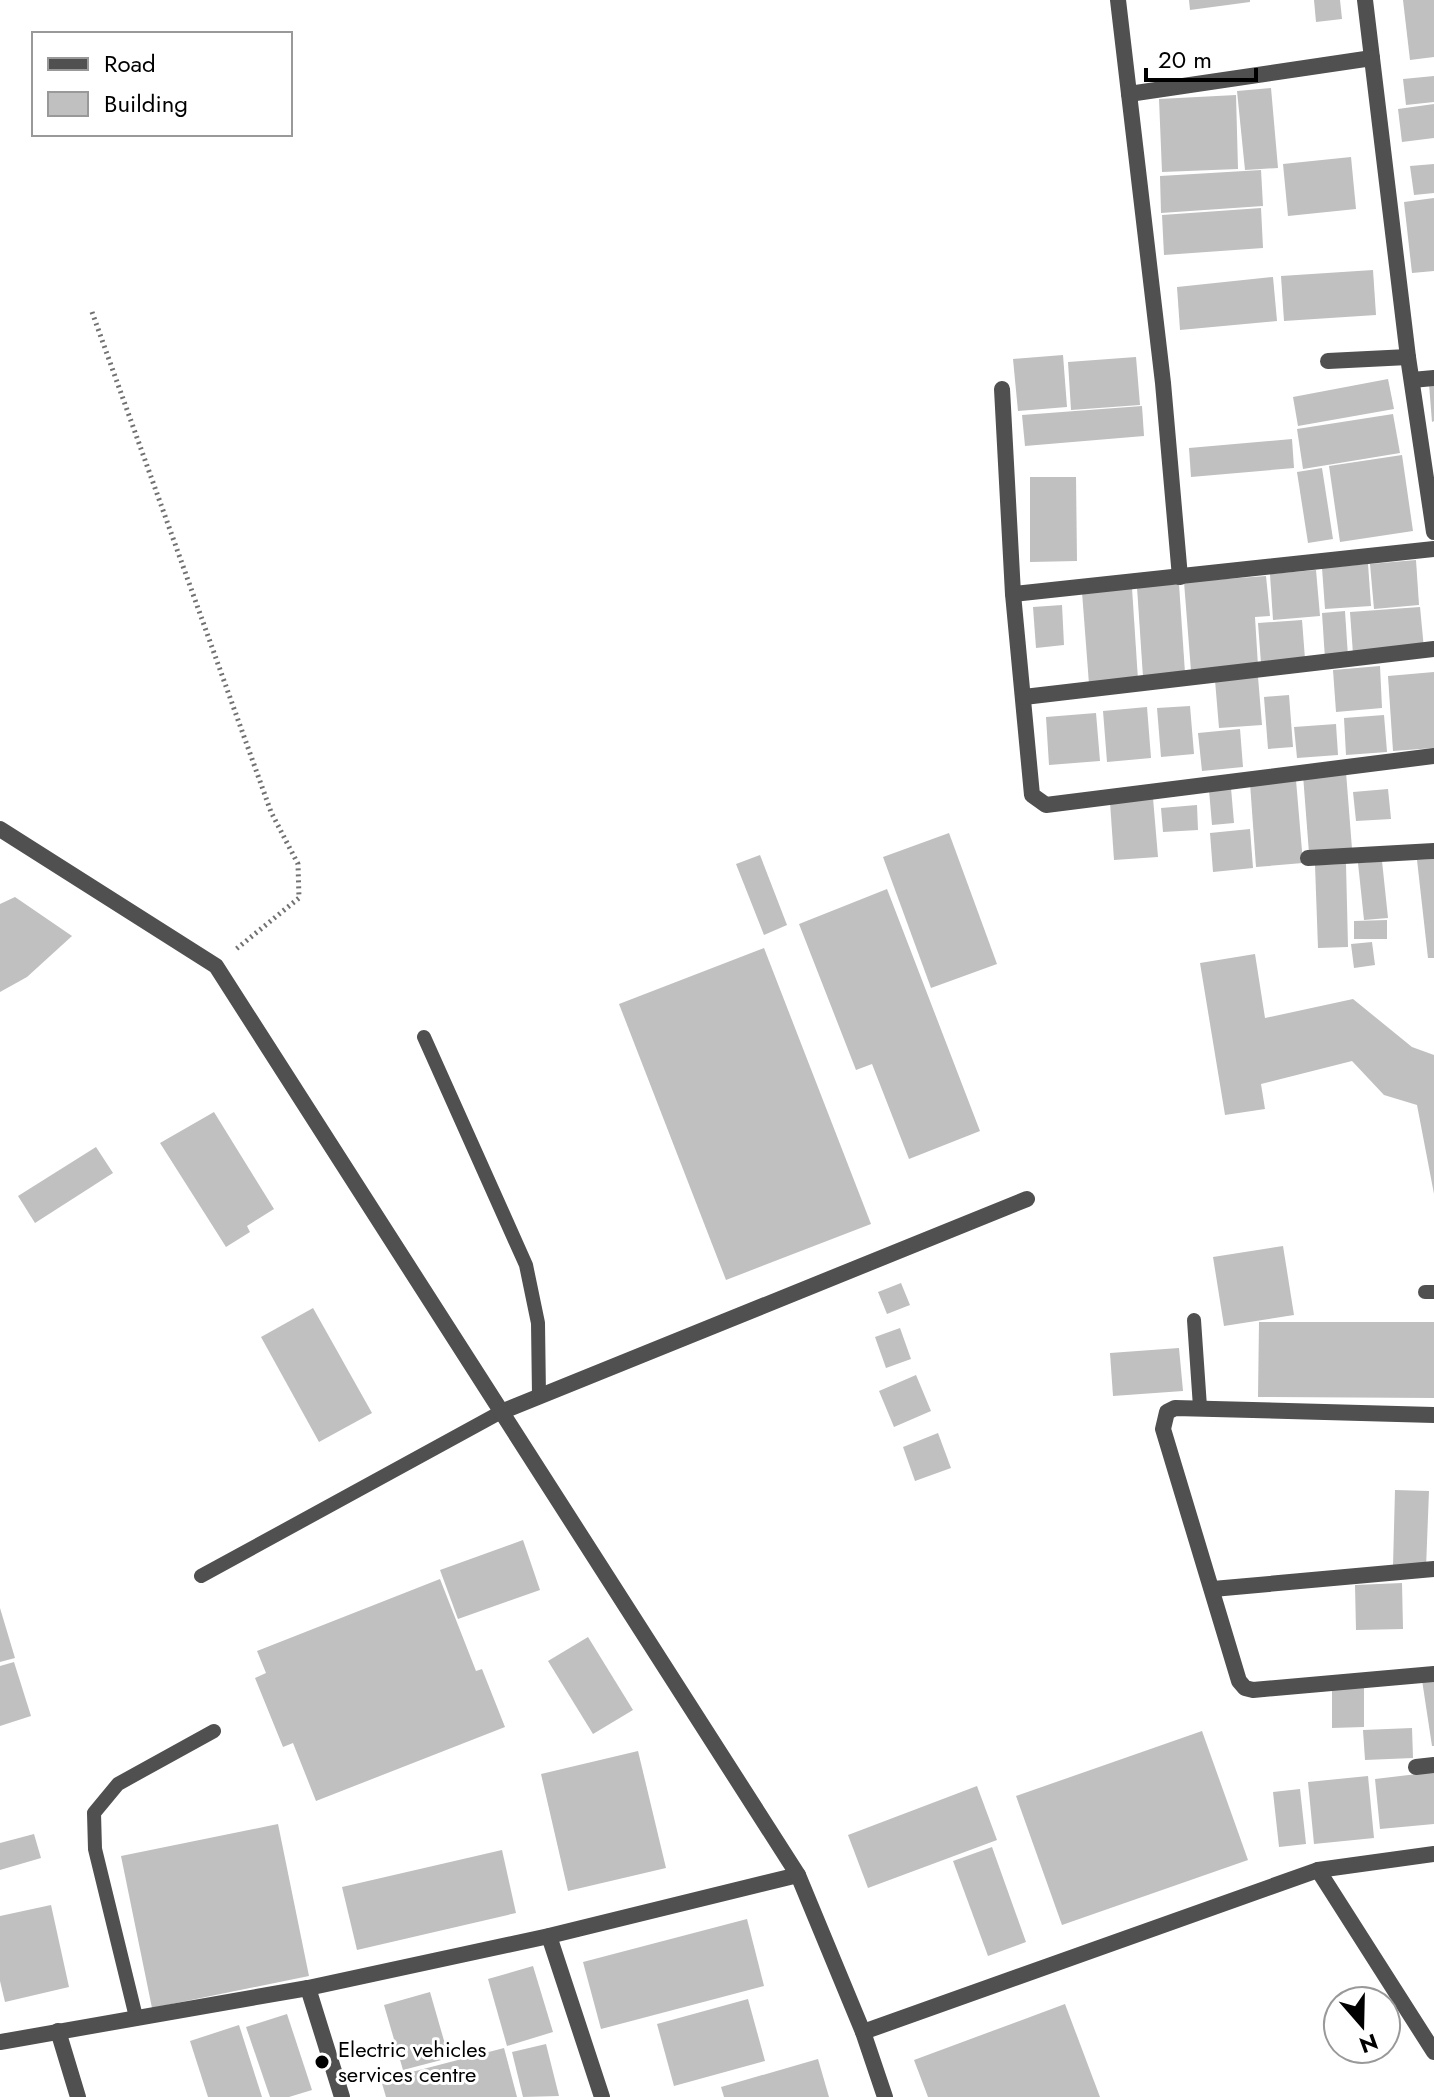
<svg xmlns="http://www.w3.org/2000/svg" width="1434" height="2097" viewBox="0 0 1434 2097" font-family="Jost,sans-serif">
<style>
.building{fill:#c0c0c0}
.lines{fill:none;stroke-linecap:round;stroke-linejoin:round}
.path{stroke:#727272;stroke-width:5;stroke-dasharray:2 4;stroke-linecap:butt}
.service{stroke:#505050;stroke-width:14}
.minor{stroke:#505050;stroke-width:16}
.tertiary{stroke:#505050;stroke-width:16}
.poi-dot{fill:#000;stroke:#fff;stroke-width:3}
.labels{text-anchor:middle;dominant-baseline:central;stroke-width:6;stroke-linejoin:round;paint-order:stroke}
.poi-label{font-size:22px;fill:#000;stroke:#fff;text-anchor:start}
</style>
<rect width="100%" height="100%" fill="#fff"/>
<!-- building -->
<g class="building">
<polygon points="1189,0 1250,0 1250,2 1190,10"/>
<polygon points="1314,0 1340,0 1342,19 1316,22"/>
<polygon points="1403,0 1434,0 1434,57 1410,60"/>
<polygon points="1434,76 1434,102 1406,105 1403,79"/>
<polygon points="1271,88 1278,168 1245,170 1237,91"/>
<polygon points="1236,95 1238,169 1162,172 1159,99"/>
<polygon points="1434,104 1434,138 1402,142 1398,109"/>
<polygon points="1351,157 1356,209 1288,216 1283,164"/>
<polygon points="1434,164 1434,193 1414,195 1410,166"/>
<polygon points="1261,170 1263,206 1161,213 1160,176"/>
<polygon points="1434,198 1434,271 1412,273 1404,202"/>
<polygon points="1261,208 1263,248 1164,255 1162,215"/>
<polygon points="1373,270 1376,315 1284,321 1281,276"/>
<polygon points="1273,277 1277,321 1180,330 1177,287"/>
<polygon points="1063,355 1067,407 1018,411 1013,359"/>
<polygon points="1136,357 1140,405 1071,410 1068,362"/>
<polygon points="1388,379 1394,409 1298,426 1293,397"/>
<polygon points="1434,383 1434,421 1432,422 1429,384"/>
<polygon points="1142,406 1144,436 1025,446 1022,415"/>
<polygon points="1393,414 1400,453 1303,469 1297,429"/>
<polygon points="1292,439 1294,468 1191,477 1189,448"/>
<polygon points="1402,455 1413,531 1340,542 1329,466"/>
<polygon points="1322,468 1333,539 1308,543 1297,472"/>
<polygon points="1030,477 1076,477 1077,561 1030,562"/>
<polygon points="1416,560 1419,605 1374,609 1370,564"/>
<polygon points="1368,564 1371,606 1325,609 1322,568"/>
<polygon points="1316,570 1320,616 1273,620 1270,574"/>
<polygon points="1266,576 1270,616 1255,617 1258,666 1191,671 1184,582"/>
<polygon points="1179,584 1185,673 1143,677 1137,587"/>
<polygon points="1132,588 1138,680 1089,684 1082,592"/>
<polygon points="1062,605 1064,645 1036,648 1033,607"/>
<polygon points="1420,607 1424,649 1353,654 1350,612"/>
<polygon points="1345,611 1348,657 1325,659 1322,613"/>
<polygon points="1302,620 1305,659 1261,663 1258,623"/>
<polygon points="1380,666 1382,708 1336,712 1333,670"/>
<polygon points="1434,672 1434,748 1393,751 1388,676"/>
<polygon points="1258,677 1262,725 1219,728 1215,680"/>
<polygon points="1289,695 1293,747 1268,749 1264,697"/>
<polygon points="1190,706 1194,754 1161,757 1157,708"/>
<polygon points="1147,707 1151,758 1107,762 1103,711"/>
<polygon points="1096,713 1100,761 1049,765 1046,717"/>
<polygon points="1384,715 1387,752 1346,755 1344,718"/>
<polygon points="1336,724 1338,755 1297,758 1294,727"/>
<polygon points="1240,729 1243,767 1202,771 1198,733"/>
<polygon points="1346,772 1352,849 1309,853 1303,775"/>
<polygon points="1296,780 1303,863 1256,867 1250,783"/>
<polygon points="1231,788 1234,823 1212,825 1209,790"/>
<polygon points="1388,789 1391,819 1356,821 1353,792"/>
<polygon points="1153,798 1158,857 1114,860 1110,802"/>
<polygon points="1197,805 1198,830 1163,832 1161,808"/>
<polygon points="1250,829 1253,868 1213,872 1210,833"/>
<polygon points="949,833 997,964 931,988 883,857"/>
<polygon points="760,855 787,925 764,935 736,864"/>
<polygon points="1434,859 1434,958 1428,958 1417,860"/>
<polygon points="1382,861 1388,918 1364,920 1358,863"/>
<polygon points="1346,864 1348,947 1318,948 1315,865"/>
<polygon points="887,889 980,1131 909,1159 872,1064 856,1070 799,924"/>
<polygon points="15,897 72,936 27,977 0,992 0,904"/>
<polygon points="1387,920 1387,939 1354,939 1354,921"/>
<polygon points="1372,942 1375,965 1354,968 1351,944"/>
<polygon points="764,948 871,1224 726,1280 619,1004"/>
<polygon points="1255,954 1265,1018 1353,999 1412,1047 1434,1055 1434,1194 1417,1105 1384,1095 1352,1061 1261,1084 1265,1109 1225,1115 1200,963"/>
<polygon points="214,1112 274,1209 247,1226 250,1232 226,1247 160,1143"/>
<polygon points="96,1147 113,1173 35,1223 18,1196"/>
<polygon points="1283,1246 1294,1315 1224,1326 1213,1257"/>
<polygon points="901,1283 910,1305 887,1314 878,1292"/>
<polygon points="313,1308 372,1413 319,1442 261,1337"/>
<polygon points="1259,1322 1434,1322 1434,1398 1258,1397"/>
<polygon points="900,1328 911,1359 886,1368 875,1337"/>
<polygon points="1179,1348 1183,1391 1113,1396 1110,1353"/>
<polygon points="916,1375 931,1411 894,1427 879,1391"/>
<polygon points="938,1433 951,1468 915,1481 903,1447"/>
<polygon points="1395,1490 1429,1491 1426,1568 1393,1567"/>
<polygon points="523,1540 540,1590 458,1619 440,1570"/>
<polygon points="440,1579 476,1671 482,1669 505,1727 316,1801 293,1743 283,1747 255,1678 266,1673 257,1651"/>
<polygon points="1402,1583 1403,1629 1356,1630 1355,1585"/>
<polygon points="0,1608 15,1658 0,1662"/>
<polygon points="588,1637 633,1710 593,1734 548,1661"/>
<polygon points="14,1662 31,1716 0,1726 0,1666"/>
<polygon points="1434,1678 1434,1746 1432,1746 1422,1680"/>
<polygon points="1332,1687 1364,1687 1364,1727 1332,1728"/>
<polygon points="1412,1728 1413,1758 1365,1760 1363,1730"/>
<polygon points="1202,1731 1248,1860 1062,1925 1016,1796"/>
<polygon points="638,1751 666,1868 568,1891 541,1774"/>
<polygon points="1434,1772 1434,1824 1380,1829 1375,1779"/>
<polygon points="1368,1776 1374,1838 1314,1844 1308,1782"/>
<polygon points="977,1786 997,1840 868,1888 848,1835"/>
<polygon points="1300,1789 1306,1844 1279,1847 1273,1792"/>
<polygon points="278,1824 309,1976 152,2008 121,1856"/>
<polygon points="34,1834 41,1858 0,1870 0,1843"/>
<polygon points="992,1847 1026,1942 988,1956 953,1861"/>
<polygon points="502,1850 516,1913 357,1950 342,1887"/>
<polygon points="51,1905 69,1987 5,2002 0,1981 0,1916"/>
<polygon points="747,1919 764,1986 601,2029 583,1962"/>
<polygon points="533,1966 553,2032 507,2046 488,1979"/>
<polygon points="430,1992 449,2058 403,2070 384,2005"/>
<polygon points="748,1999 765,2061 674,2086 657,2024"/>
<polygon points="1065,2004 1100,2097 928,2097 914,2060"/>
<polygon points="287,2014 312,2090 289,2097 270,2097 246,2027"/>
<polygon points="239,2025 262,2097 208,2097 190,2041"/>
<polygon points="546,2044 559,2096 523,2097 512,2052"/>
<polygon points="504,2048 517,2097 386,2097 381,2080"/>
<polygon points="818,2059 829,2097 724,2097 721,2087"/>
</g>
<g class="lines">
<!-- path -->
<polyline class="path" points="92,312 271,812 298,864 299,898 235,950"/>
<!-- service -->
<g class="service">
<polyline points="424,1037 526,1265 538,1323 539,1396"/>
<polyline points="1425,1292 1434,1292"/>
<polyline points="1194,1320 1200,1407"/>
<polyline points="201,1576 501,1412"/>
<polyline points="136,2017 95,1849 94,1813 118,1784 214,1731"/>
</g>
<!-- minor -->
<g class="minor">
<polyline points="1118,0 1163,383 1180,577"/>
<polyline points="1365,0 1408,357 1434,532"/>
<polyline points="1129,94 1372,58"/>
<polyline points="1328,361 1408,357"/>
<polyline points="1412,380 1434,378"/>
<polyline points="1002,389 1013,594 1032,795 1046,805 1434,756"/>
<polyline points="1013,594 1434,549"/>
<polyline points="1024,697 1434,649"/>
<polyline points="1308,858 1434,851"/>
<polyline points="501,1412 1027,1199"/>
<polyline points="1434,1415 1175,1408 1167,1412 1163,1429 1239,1681 1245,1688 1253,1690 1434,1674"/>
<polyline points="1213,1589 1434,1569"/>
<polyline points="1416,1767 1434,1765"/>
<polyline points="1318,1870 1434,2052"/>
<polyline points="549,1936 602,2097"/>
<polyline points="308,1988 342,2097"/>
<polyline points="58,2031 78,2097"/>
<polyline points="863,2032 1318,1870 1434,1854"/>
<polyline points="0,2042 308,1988 549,1936 798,1875"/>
</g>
<!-- tertiary -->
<polyline class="tertiary" points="0,829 216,966 798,1875 863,2032 885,2097"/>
</g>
<!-- markers -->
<circle class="poi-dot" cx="322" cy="2062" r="8"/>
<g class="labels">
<!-- poi labels -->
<g class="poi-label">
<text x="338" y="2049">Electric vehicles<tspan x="338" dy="25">services centre</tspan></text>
</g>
</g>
<!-- legend -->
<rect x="32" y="32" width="260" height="104" fill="#ffffff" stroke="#999999" stroke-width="2"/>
<rect x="48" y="58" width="40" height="12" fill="#505050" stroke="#999999" stroke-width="2"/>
<text x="104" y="72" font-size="24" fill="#000000">Road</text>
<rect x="48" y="92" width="40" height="24" fill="#c0c0c0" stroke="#999999" stroke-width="2"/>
<text x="104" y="112" font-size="24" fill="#000000">Building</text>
<!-- north arrow -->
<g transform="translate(1362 2025) rotate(160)"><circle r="38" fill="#ffffff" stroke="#999999" stroke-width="2"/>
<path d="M0-6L14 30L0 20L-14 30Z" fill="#000000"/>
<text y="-12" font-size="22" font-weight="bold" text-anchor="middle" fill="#000000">N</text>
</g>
<!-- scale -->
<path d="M1146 68v12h110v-12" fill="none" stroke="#000000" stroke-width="4"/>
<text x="1158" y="68" font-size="24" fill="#000000" stroke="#ffffff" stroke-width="6" paint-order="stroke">20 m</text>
</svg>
